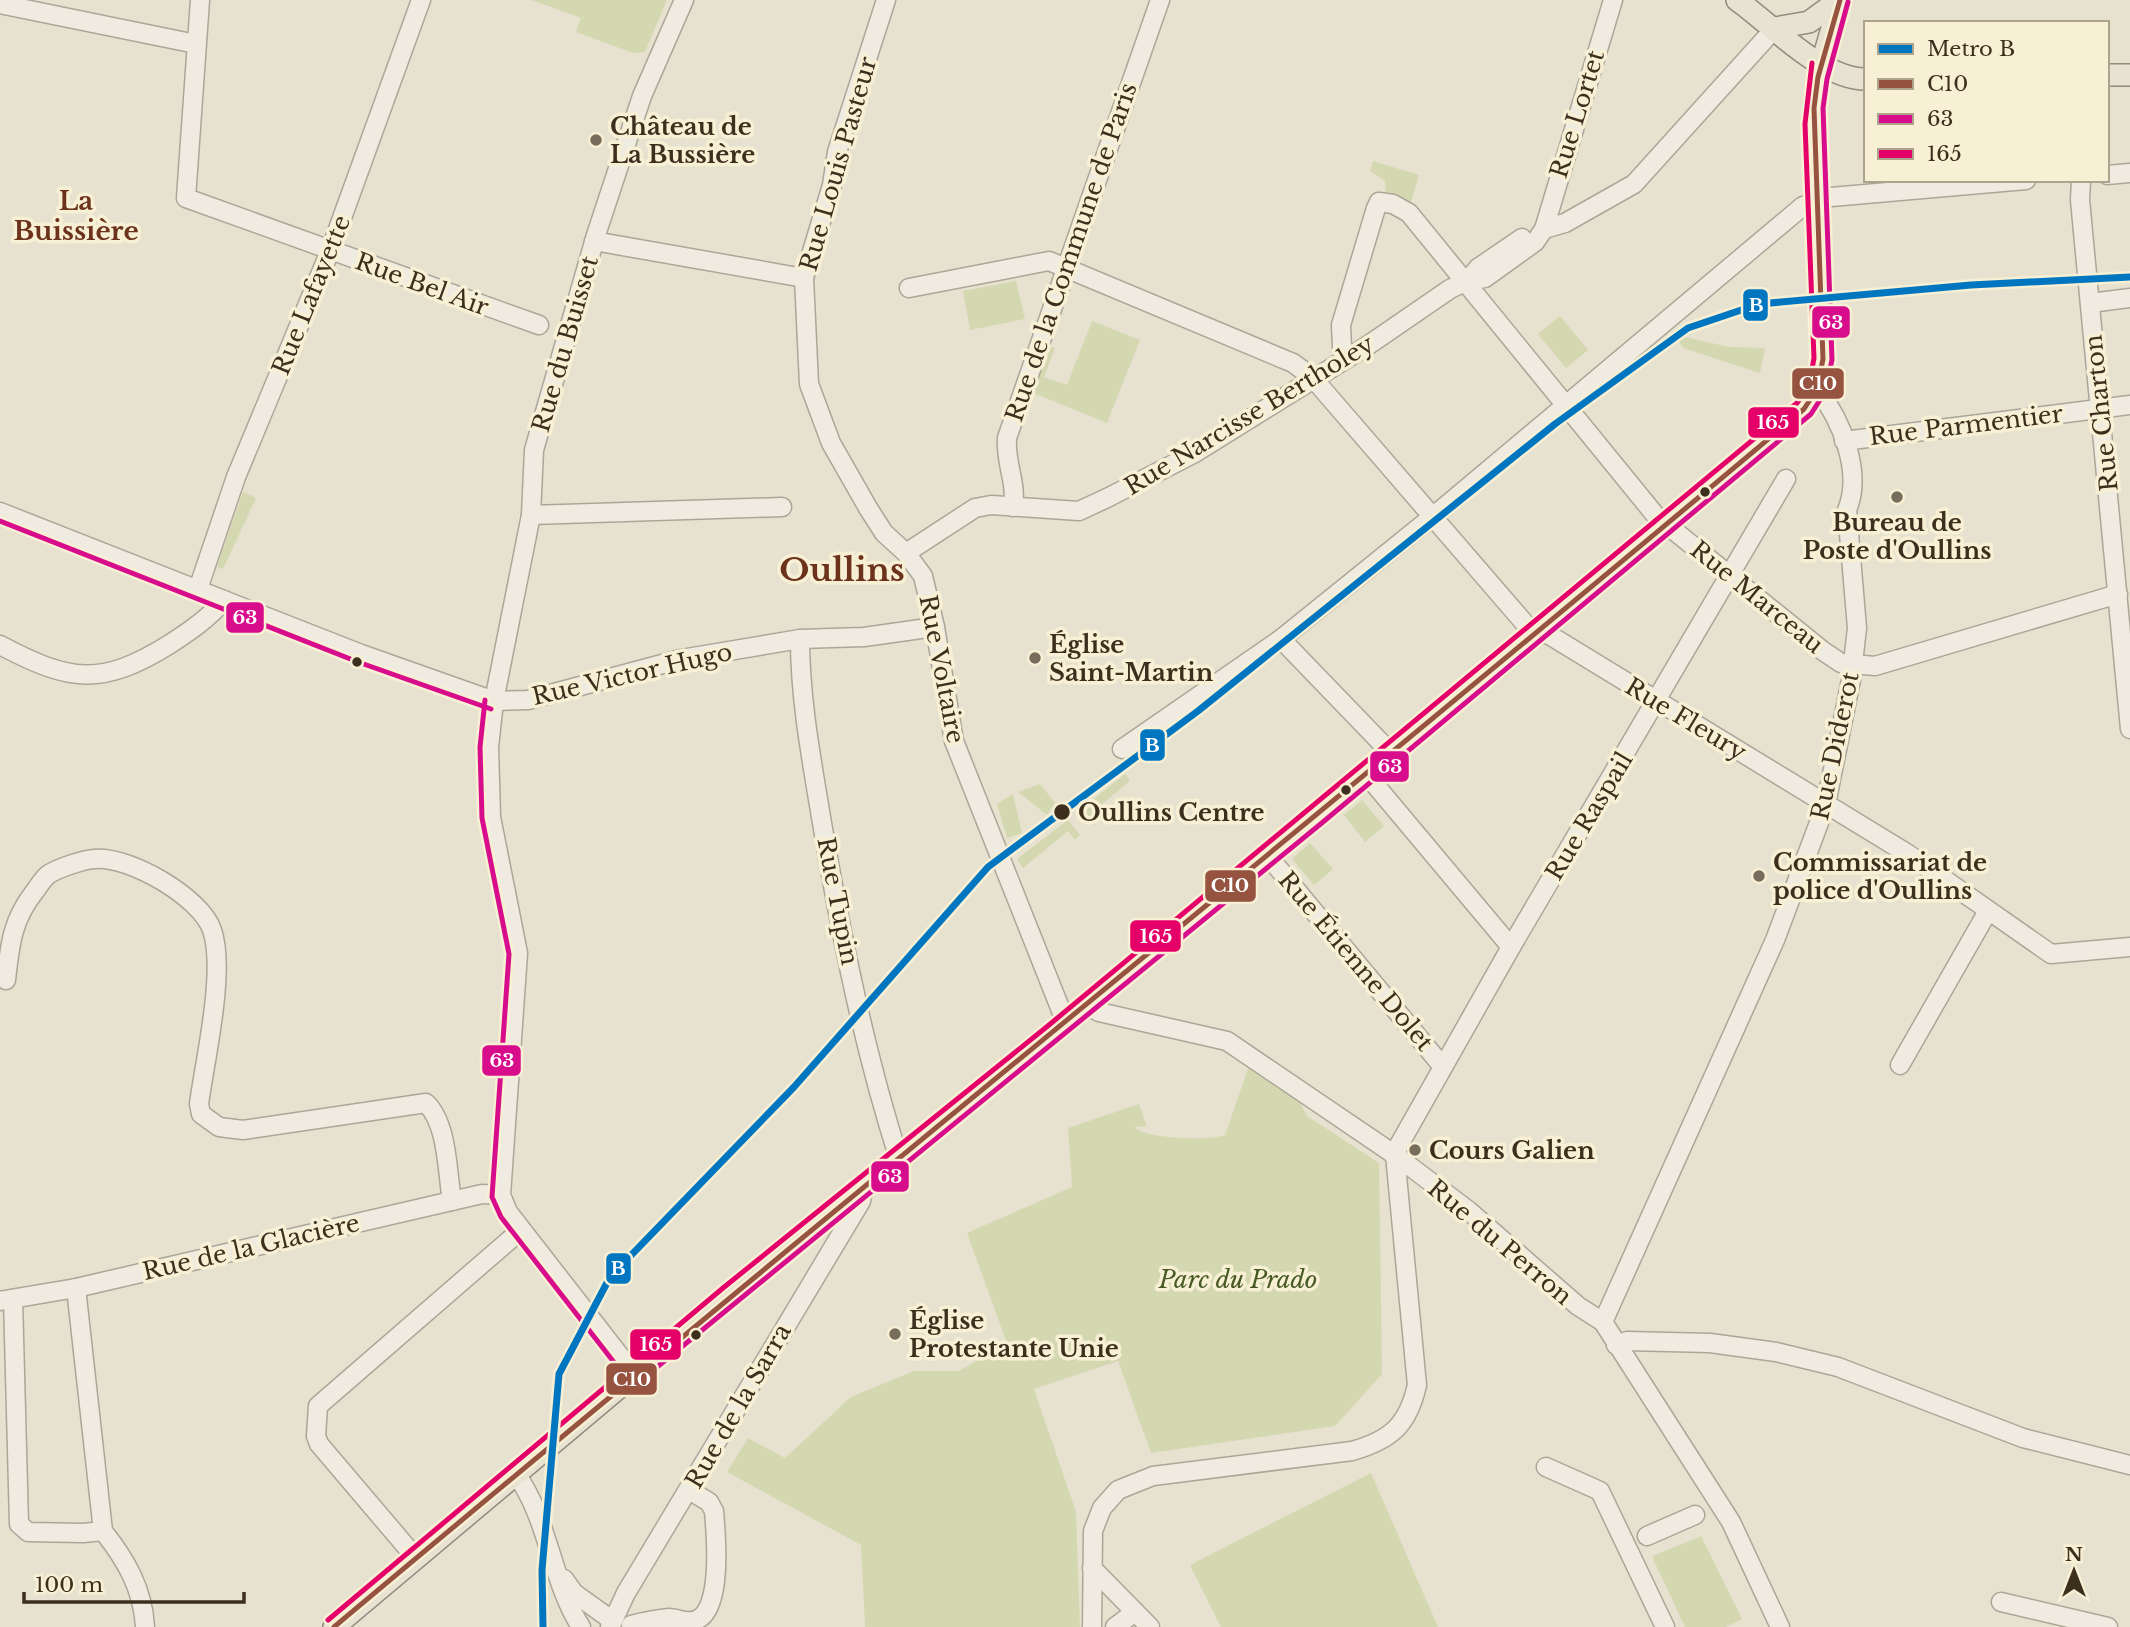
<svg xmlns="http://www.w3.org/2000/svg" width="2130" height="1627" viewBox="0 0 2130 1627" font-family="'Libre Baskerville',serif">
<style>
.green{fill:#d4d8b1}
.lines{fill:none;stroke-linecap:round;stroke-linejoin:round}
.minor-casing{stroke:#aca698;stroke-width:21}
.major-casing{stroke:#928b7f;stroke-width:24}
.minor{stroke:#efebe1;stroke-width:18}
.major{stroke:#e7e2d2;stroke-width:21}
.bus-1-casing{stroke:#f8f0d5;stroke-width:10}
.bus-2-casing{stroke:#f8f0d5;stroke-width:10}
.bus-3-casing{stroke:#f8f0d5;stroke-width:10}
.bus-1{stroke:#965340;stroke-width:5}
.bus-2{stroke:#d80d8c;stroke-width:5}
.bus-3{stroke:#e50069;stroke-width:5}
.metro-1-casing{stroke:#f8f0d5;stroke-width:12}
.metro-1{stroke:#0076c0;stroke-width:7}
.poi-dot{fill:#786d5c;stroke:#f8f0d5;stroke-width:2.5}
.bus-dot{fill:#3d2f1e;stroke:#f8f0d5;stroke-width:2.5}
.labels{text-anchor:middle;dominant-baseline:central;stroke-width:7;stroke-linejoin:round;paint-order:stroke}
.street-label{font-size:24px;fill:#3d2f1e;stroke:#f8f0d5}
.poi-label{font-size:24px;font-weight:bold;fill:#3d2f1e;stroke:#f8f0d5;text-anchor:start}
.stop-label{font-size:24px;font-weight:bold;fill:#3d2f1e;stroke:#f8f0d5;text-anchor:start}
.park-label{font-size:24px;font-style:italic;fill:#485a24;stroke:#f8f0d5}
.neighbourhood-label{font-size:26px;font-weight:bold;fill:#6c321b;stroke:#f8f0d5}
.district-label{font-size:32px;font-weight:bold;fill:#6c321b;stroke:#f8f0d5}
.line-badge{stroke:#f8f0d5;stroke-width:2.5}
.badge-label{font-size:19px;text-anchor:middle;font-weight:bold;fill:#fff}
</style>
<rect width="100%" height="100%" fill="#e7e1cf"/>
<!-- green -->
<g class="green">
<polygon points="532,0 667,0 645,52 633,53 576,32 581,18"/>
<polygon points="1373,161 1419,175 1410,205 1386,196 1385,181 1370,171"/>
<polygon points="1016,281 1025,319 970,330 963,291"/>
<polygon points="1560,316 1588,350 1566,368 1538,334"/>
<polygon points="1092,321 1140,340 1107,423 1031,392 1049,346 1055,348 1044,377 1067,385"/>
<polygon points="1676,335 1729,347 1765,348 1760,373 1683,348"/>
<polygon points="243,492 256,498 223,569 217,567"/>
<polygon points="1125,774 1130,781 1091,813 1097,822 1094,825 1081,809"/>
<polygon points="1040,784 1055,803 1047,815 1018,792"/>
<polygon points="1013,794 1022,833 1007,838 997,804"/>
<polygon points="1362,800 1384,826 1365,842 1344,815"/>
<polygon points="1068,820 1080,835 1075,840 1068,831 1023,868 1017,859"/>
<polygon points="1310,843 1333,869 1314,885 1292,859"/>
<path d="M1249 1066 1298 1099 1307 1116 1379 1163 1382 1374 1335 1426 1151 1453 1118 1361 1034 1389 1076 1512 1080 1627H865L861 1545 727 1472 748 1438 785 1458 851 1397 914 1371H959L1007 1343 967 1233 1072 1187 1068 1128 1139 1104 1147 1126 1135 1127C1144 1139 1212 1141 1225 1135Z"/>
<polygon points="1371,1473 1438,1627 1221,1627 1190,1565"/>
<polygon points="1701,1536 1742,1619 1726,1627 1685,1627 1654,1561 1653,1556"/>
</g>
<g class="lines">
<defs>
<g id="minor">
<polyline points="200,0 186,198 539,325"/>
<polyline points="886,0 837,152 832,185 804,278 809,384 831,443 868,508 884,533 906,553 923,576 935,627 954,741 1066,1023"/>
<polyline points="0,4 196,44"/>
<polyline points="2107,175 2130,173"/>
<polyline points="2081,180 2080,200 2130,729"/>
<polyline points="1544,229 1613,0"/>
<polyline points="594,241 804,278"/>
<polyline points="1467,281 1478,268 1522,238"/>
<polyline points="909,288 1049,261 1293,363 1312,377 1527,626 1551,636 1908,854 2051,954 2130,947"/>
<polyline points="2090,303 2130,298"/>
<polyline points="1347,356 1342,348 1341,325 1376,208 1379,202 1393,204 1409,213 1656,516 1823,651 1841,663 1875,666 2118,594"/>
<polyline points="1844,441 2130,405"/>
<path d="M1013 507C1017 481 1005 464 1007 438L1160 0"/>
<polyline points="0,512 361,654 494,701 528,700 681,659 800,639 864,637 935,627"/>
<polyline points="531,515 782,507"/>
<polyline points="906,553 975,508 991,505 1079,511 1107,498 1193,454 1367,346 1450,289 1467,281 1485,278 1535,242 1544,229 1565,223 1634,184 1775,28"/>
<polyline points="198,589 236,477 330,251 421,0"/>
<path d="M800 639C800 701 812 762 822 823 841 936 864 1050 899 1159"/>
<polyline points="1281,639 1391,753"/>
<path d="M0 645C70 682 101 687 170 644 190 631 209 618 224 600"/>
<polyline points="1122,749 1281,639 1442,509 1803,206 1831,197 2026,180"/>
<polyline points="1366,774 1511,947"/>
<polyline points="1268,856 1443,1067"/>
<path d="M6 980C10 944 12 920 35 891 39 886 43 878 49 874 59 868 82 860 94 859 128 855 201 897 212 930 226 971 205 1059 199 1104L201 1114 219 1127 243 1130 426 1103C448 1124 447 1172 452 1201"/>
<polyline points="1086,1005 1099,1012 1227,1041 1395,1155 1469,1211 1578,1306 1603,1322 1731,1522 1780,1627"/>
<polyline points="1900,1065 1988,911"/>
<path d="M76 1288 103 1531C126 1560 143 1589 145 1627"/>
<polyline points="13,1299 19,1524 28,1532 83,1533 103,1531"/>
<polyline points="0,1301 76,1288 482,1194 501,1195"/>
<path d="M1603 1322 1775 940 1826 804 1851 680 1857 628 1847 510C1863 472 1841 419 1817 389"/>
<polyline points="1616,1345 1627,1341 1710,1343 1776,1352 1838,1367 2023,1438 2130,1465"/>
<polyline points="634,1374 508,1212 501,1195 518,953 491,817 489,747 494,701 531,515 534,450 596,235 642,96 684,0"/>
<polyline points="1546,1467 1600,1491 1665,1627"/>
<path d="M516 1474C549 1520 551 1580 581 1627"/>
<polyline points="1647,1536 1695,1515"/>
<polyline points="415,1557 319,1444 316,1436 318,1406 521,1230"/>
<polyline points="1092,1568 1150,1627"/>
<polyline points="564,1579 574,1593 613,1621"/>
<polyline points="2001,1602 2108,1627"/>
<path d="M631 1625C643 1622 656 1619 669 1618 678 1618 686 1624 696 1620 723 1611 716 1534 714 1511L709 1502 689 1490"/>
<polyline points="610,1627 626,1593 861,1201 864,1186"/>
<path d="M1092 1627 1093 1531 1102 1508 1118 1490 1153 1476 1352 1451C1391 1440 1408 1425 1417 1385L1395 1155 1399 1145 1511 947 1786 479"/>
<polyline points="1115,1627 1135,1612"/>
</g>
<g id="major">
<path d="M1737 0C1772 25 1823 80 1866 79"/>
<polyline points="1775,28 1809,22 1839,0"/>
<polyline points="2107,75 2130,75"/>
<polyline points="334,1627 729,1295 1055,1032 1514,653 1804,409 1817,389 1823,359 1814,108 1818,77 1840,0"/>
</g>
</defs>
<!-- minor casing -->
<use href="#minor" class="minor-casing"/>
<!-- major casing -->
<use href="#major" class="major-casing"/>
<!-- minor -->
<use href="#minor" class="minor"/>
<!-- major -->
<use href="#major" class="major"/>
<defs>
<path id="bus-1" d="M334 1627C821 1218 1317 819 1804 409L1817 389 1823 359 1814 108 1818 77 1840 0"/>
<g id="bus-2">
<polyline points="0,521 358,662 491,709"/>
<polyline points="485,700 480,747 482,818 509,954 492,1197 501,1217 627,1379"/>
<polyline points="640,1381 1323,822 1811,414 1825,392 1832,360 1823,108 1827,79 1848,2"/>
</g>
<polyline id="bus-3" points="328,1620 723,1288 1049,1025 1797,403 1809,386 1814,358 1805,124 1812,63"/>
</defs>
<!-- bus-1 casing -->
<use href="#bus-1" class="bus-1-casing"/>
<!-- bus-2 casing -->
<use href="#bus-2" class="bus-2-casing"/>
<!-- bus-3 casing -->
<use href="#bus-3" class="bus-3-casing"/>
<!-- bus-1 -->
<use href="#bus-1" class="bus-1"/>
<!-- bus-2 -->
<use href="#bus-2" class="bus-2"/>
<!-- bus-3 -->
<use href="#bus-3" class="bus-3"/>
<defs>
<polyline id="metro-1" points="543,1627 542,1570 559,1374 610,1277 794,1087 988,867 1198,711 1555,424 1688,328 1759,304 1971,285 2130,277"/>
</defs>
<!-- metro-1 casing -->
<use href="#metro-1" class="metro-1-casing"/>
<!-- metro-1 -->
<use href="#metro-1" class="metro-1"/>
</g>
<!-- markers -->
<g class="poi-dot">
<circle cx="596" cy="140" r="7"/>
<circle cx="1897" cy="497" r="7"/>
<circle cx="1035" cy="658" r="7"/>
<circle cx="1759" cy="876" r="7"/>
<circle cx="1415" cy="1150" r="7"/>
<circle cx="895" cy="1334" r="7"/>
</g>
<g class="bus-dot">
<circle cx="1705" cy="492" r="6"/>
<circle cx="357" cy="662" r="6"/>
<circle cx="1346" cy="790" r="6"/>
<circle cx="1062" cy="812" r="9"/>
<circle cx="696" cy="1335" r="6"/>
</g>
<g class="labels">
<!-- street labels -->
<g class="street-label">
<text transform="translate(1577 114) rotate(-73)">Rue Lortet</text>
<text transform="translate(838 164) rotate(-74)">Rue Louis Pasteur</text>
<text transform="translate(1071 252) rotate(-71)">Rue de la Commune de Paris</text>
<text transform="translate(422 284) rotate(20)">Rue Bel Air</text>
<text transform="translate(311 295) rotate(-68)">Rue Lafayette</text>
<text transform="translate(565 344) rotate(-74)">Rue du Buisset</text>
<text transform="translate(2101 413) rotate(-96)">Rue Charton</text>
<text transform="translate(1249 415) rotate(-31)">Rue Narcisse Bertholey</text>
<text transform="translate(1966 425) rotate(-7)">Rue Parmentier</text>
<text transform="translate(1757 597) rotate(39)">Rue Marceau</text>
<text transform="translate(942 669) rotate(79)">Rue Voltaire</text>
<text transform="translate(632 674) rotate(-13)">Rue Victor Hugo</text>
<text transform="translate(1686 719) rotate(31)">Rue Fleury</text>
<text transform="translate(1835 746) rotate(-78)">Rue Diderot</text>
<text transform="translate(1589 816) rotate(-59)">Rue Raspail</text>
<text transform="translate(838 901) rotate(79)">Rue Tupin</text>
<text transform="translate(1356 961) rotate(50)">Rue Étienne Dolet</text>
<text transform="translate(1500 1242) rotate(40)">Rue du Perron</text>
<text transform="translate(251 1247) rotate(-13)">Rue de la Glacière</text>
<text transform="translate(738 1406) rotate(-60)">Rue de la Sarra</text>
</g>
<!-- poi labels -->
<g class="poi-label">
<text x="610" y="126">Château de<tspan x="610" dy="28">La Bussière</tspan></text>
<text x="1897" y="522" text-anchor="middle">Bureau de<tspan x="1897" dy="28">Poste d'Oullins</tspan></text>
<text x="1049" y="644">Église<tspan x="1049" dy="28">Saint-Martin</tspan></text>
<text x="1773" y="862">Commissariat de<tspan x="1773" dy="28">police d'Oullins</tspan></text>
<text x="1429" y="1150">Cours Galien</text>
<text x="909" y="1320">Église<tspan x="909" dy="28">Protestante Unie</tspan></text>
</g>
<!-- stop labels -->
<g class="stop-label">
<text x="1078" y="812">Oullins Centre</text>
</g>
<!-- park labels -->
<g class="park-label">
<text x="1238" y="1279">Parc du Prado</text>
</g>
<!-- neighbourhood labels -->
<g class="neighbourhood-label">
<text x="76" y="201">La<tspan x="76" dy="30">Buissière</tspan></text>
</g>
<!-- district labels -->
<g class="district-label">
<text x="842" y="570">Oullins</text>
</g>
</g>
<g class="line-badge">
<rect x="1742" y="288" width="27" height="34" rx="7" fill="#0076c0"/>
<rect x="1811" y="305" width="40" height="34" rx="7" fill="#d80d8c"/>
<rect x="1791" y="367" width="54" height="33" rx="7" fill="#965340"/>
<rect x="1747" y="406" width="53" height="33" rx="7" fill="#e50069"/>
<rect x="225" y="601" width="40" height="33" rx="7" fill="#d80d8c"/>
<rect x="1139" y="728" width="27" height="34" rx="7" fill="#0076c0"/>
<rect x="1369" y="750" width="41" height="33" rx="7" fill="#d80d8c"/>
<rect x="1204" y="869" width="53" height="34" rx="7" fill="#965340"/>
<rect x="1129" y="919" width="53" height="34" rx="7" fill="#e50069"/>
<rect x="481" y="1044" width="41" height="33" rx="7" fill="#d80d8c"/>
<rect x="870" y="1160" width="40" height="33" rx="7" fill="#d80d8c"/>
<rect x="605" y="1252" width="27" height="33" rx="7" fill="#0076c0"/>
<rect x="629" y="1328" width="53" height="33" rx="7" fill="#e50069"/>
<rect x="605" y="1362" width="53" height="34" rx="7" fill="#965340"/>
</g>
<g class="badge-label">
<text x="1756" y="312">B</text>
<text x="1831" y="329">63</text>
<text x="1818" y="390">C10</text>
<text x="1773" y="429">165</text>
<text x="245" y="624">63</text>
<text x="1152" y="752">B</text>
<text x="1390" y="773">63</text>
<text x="1230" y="892">C10</text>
<text x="1156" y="943">165</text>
<text x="502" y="1067">63</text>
<text x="890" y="1183">63</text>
<text x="618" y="1275">B</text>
<text x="656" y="1351">165</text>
<text x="632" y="1386">C10</text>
</g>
<!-- legend -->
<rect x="1864" y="21" width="245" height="161" fill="#f8f0d5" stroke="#ada38c" stroke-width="2"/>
<rect x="1878" y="44" width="35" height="10" fill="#0076c0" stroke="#ada38c" stroke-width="2"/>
<text x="1927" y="56" font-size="21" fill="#3d2f1e">Metro B</text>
<rect x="1878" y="79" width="35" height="10" fill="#965340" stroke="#ada38c" stroke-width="2"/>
<text x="1927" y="91" font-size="21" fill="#3d2f1e">C10</text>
<rect x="1878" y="114" width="35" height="10" fill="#d80d8c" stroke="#ada38c" stroke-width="2"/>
<text x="1927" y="126" font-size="21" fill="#3d2f1e">63</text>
<rect x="1878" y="149" width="35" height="10" fill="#e50069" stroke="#ada38c" stroke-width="2"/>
<text x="1927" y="161" font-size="21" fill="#3d2f1e">165</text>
<!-- north arrow -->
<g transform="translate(2074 1571)" stroke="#f8f0d5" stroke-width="5" paint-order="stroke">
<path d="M0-5L12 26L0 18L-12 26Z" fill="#3d2f1e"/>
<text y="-10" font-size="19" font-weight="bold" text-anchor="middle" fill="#3d2f1e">N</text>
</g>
<!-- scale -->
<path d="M24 1592v10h220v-10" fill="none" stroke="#3d2f1e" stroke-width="3.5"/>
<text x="35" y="1592" font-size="21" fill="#3d2f1e" stroke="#f8f0d5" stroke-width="5" paint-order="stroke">100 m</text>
</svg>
